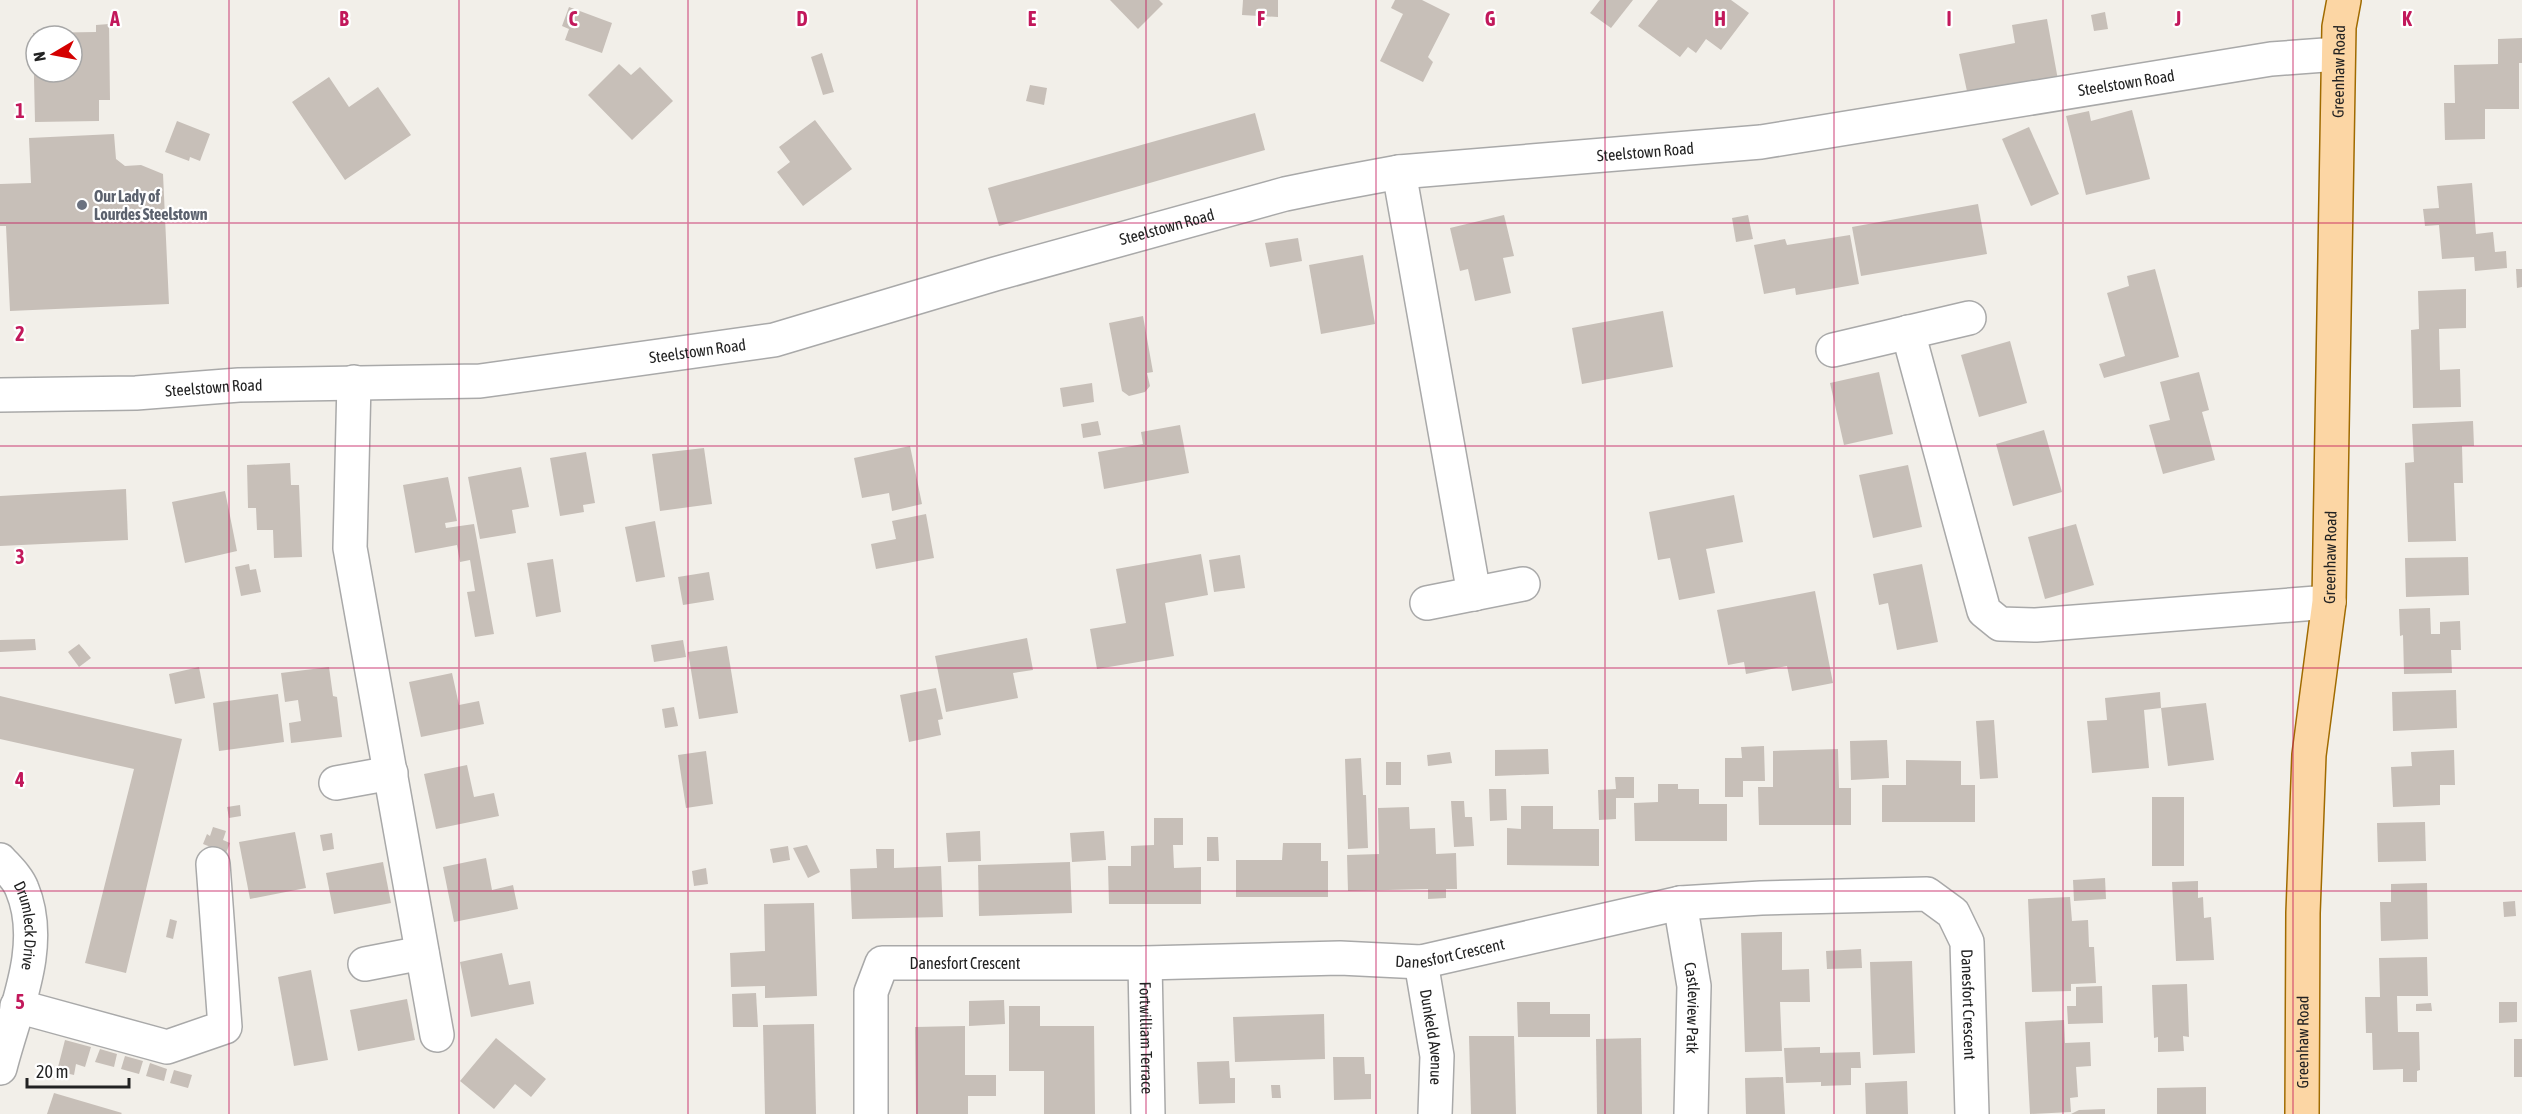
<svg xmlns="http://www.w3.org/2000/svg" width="2522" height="1114" viewBox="0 0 2522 1114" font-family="'Asap Condensed',sans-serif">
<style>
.building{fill:#c7bfb8;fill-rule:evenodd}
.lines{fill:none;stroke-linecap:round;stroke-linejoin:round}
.minor-casing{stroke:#a9a9a9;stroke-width:36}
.major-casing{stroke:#a06b00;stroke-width:36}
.minor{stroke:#fff;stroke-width:33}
.major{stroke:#fcd6a4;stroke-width:33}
.grid{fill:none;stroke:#c2185b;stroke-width:1.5;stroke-opacity:0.55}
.worship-dot{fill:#6b7280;stroke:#fff;stroke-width:2}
.labels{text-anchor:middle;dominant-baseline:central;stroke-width:4.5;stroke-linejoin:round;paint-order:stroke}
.street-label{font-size:16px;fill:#222;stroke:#fff}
.worship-label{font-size:16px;font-weight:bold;fill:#5b616d;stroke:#fff;text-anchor:start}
.grid-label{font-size:20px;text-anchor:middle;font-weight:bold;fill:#c2185b;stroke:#fff;stroke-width:4.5;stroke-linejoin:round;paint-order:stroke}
</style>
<rect width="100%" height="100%" fill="#f2efe9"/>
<!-- building -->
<g class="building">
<polygon points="1110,0 1159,0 1163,4 1138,29"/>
<polygon points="1243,0 1278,0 1278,17 1242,15"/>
<polygon points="1395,0 1422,0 1450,14 1428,57 1433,62 1423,82 1380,61 1403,14 1391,8"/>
<polygon points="1600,0 1633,0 1611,28 1590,13"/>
<polygon points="1658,0 1731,0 1749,13 1721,50 1706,39 1696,53 1688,47 1680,57 1638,26"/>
<polygon points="569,7 612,23 602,53 565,40 569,29 562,26"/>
<polygon points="2105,12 2108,29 2094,31 2091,15"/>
<polygon points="2047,19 2058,80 1968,96 1959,54 2015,43 2012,25"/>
<path d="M109 24 110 100H99V121L35 122 33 33 96 32V25ZM36 36H72V72H36Z"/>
<polygon points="2522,38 2522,63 2519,63 2519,109 2485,109 2485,139 2445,140 2444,103 2455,103 2454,65 2498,64 2498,39"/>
<polygon points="822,53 834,92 823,95 811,57"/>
<polygon points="619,64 631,75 640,67 673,101 632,140 588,95"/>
<polygon points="329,77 349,107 378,87 411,135 345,180 292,102"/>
<polygon points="1030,85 1047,88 1044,105 1026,101"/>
<polygon points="2132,110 2150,179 2086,195 2066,116 2089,111 2091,121"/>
<polygon points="1255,113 1265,150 999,226 988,188"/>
<polygon points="815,120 852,169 803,206 777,172 790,162 779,147"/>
<polygon points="177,121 210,134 200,161 190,157 189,161 165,152"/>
<polygon points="2029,127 2059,194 2031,206 2002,139"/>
<polygon points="114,134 116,159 125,166 141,165 163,174 169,304 10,311 6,226 0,226 0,184 31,183 29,138"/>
<polygon points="2472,183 2476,234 2493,232 2495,252 2506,251 2507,268 2475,271 2474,257 2442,259 2439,225 2425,226 2423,209 2439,208 2437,186"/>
<polygon points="1978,204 1987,254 1861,276 1852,227"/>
<polygon points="1504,215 1514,256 1503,258 1511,293 1475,301 1468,269 1460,271 1450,228"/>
<polygon points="1748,215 1753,239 1736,242 1732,218"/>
<polygon points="1850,235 1859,284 1796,295 1795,288 1764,294 1754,245 1785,239 1787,245"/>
<polygon points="1298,238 1302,261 1270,267 1265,243"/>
<polygon points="1363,255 1375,324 1321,334 1309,265"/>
<polygon points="2155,269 2179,357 2104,378 2099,364 2125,356 2107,293 2129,286 2127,276"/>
<polygon points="2516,269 2522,269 2522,287 2517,288"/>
<polygon points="2466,289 2466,328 2439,329 2440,370 2460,369 2461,407 2413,408 2411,330 2419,329 2418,291"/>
<polygon points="1663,311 1673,367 1582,384 1572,328"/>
<polygon points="1143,316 1153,372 1147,373 1150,386 1145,392 1129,396 1122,391 1109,323"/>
<polygon points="2010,341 2027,403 1979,417 1961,355"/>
<polygon points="1879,372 1893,434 1844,445 1830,383"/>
<polygon points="2199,372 2209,410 2202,412 2215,460 2163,474 2149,425 2170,420 2160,382"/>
<polygon points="1092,383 1094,402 1063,407 1060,388"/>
<polygon points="1098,421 1101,435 1083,438 1081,424"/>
<polygon points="2473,421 2474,446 2462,446 2463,483 2454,483 2456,541 2408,542 2405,463 2414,462 2412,424"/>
<polygon points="1180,425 1189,473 1104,489 1098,452 1143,444 1141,432"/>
<polygon points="2044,430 2062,492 2013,506 1996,444"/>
<polygon points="910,446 922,504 892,511 889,493 862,498 854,458"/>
<polygon points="704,448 712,504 660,511 652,454"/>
<polygon points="586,452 595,503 583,505 584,512 560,516 550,458"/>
<polygon points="290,463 291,485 299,485 302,557 274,558 273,530 257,530 256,508 248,508 247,465"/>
<polygon points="1908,465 1922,527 1873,538 1859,475"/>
<polygon points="521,467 529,507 512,510 516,533 480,539 468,477"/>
<polygon points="448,477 457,521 445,523 446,528 474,524 494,634 475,637 467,592 475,591 470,560 460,562 457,545 415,553 403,485"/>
<polygon points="126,489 128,540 0,546 0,496"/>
<polygon points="225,491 237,551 185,563 172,502"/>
<polygon points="1734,495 1743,542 1706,549 1715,593 1679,600 1670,558 1658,560 1649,512"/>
<polygon points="926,514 934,558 876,569 871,544 896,539 892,521"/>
<polygon points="655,521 665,577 636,582 625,527"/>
<polygon points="2076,524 2094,585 2045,599 2028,537"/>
<polygon points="1201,554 1208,595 1165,603 1174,656 1097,669 1090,629 1126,623 1116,569"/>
<polygon points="1240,555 1245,588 1214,592 1209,560"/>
<polygon points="2468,557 2469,595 2406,597 2405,558"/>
<polygon points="553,559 561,612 536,617 527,563"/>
<polygon points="249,564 250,570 256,569 261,592 241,596 235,567"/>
<polygon points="1922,564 1938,642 1897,650 1888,603 1879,605 1873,574"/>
<polygon points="709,572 714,600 683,605 678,577"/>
<polygon points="1815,591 1833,683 1792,691 1787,666 1746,674 1744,662 1728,665 1717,610"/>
<polygon points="2430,608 2431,634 2440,634 2440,622 2460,621 2461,650 2451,650 2452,673 2404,674 2403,635 2400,636 2399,609"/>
<polygon points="1027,638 1033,670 1013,673 1018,698 946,712 935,656"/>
<polygon points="35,639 36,650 0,652 0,640"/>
<polygon points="683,640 686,657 654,662 651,645"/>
<polygon points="79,644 91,658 79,667 68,652"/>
<polygon points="727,646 738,713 699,719 688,652"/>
<polygon points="199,667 205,698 175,704 169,674"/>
<polygon points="329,667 333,696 337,697 342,737 291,743 289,723 301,721 298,700 285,702 281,673"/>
<polygon points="452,673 459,705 479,701 484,724 421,737 409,682"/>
<polygon points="936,688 943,719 938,720 941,735 909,742 900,695"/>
<polygon points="2456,690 2457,728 2393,731 2392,692"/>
<polygon points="2160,692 2161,708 2144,710 2149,768 2092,773 2087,721 2107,720 2105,698"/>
<polygon points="278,694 284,742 219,751 213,703"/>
<polygon points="0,696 182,739 126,973 85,963 134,769 0,739"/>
<polygon points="2206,703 2214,760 2168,766 2161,708"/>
<polygon points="674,707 678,726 665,728 662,709"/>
<polygon points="1994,720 1998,778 1980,779 1976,721"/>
<polygon points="1887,740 1889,778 1851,780 1850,741"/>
<polygon points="1764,746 1765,781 1743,781 1743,797 1725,797 1725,758 1742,758 1741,747"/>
<polygon points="1548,749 1549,774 1495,776 1495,750"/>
<polygon points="1838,749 1839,788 1851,788 1851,825 1759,825 1758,787 1773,787 1773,751"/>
<polygon points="2454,750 2455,785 2440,785 2440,805 2393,807 2391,767 2412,766 2411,752"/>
<polygon points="706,751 713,804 686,808 678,755"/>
<polygon points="1450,752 1452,763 1428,766 1427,755"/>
<polygon points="1361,758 1363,795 1366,795 1368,848 1348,849 1345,759"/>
<polygon points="1906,760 1961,761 1961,785 1975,785 1975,822 1882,822 1882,785 1906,785"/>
<rect x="1386" y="762" width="15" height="23"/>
<polygon points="467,765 474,797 494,793 499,816 436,829 424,774"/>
<polygon points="1615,777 1634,777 1634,798 1616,798 1616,819 1599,820 1598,790 1616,789"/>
<polygon points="1658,784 1678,784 1678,789 1699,789 1699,804 1727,804 1727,841 1635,841 1634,803 1658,802"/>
<polygon points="1489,789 1506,789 1507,820 1490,821"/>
<rect x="2152" y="797" width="32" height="69"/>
<polygon points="1451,801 1464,801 1465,817 1472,817 1474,846 1454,847"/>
<polygon points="240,805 241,816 229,818 227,807"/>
<polygon points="1521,806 1553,806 1553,829 1599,829 1599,866 1507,865 1507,828 1521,829"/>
<polygon points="1409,807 1410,829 1435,828 1436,854 1456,853 1457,889 1446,889 1446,898 1428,899 1428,889 1348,891 1347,855 1379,854 1378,808"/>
<polygon points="1154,818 1183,818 1183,845 1173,845 1174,868 1201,867 1201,904 1109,904 1108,866 1131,866 1131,846 1154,845"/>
<polygon points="2425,822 2426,861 2378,862 2377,823"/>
<polygon points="213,827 226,831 223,840 230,843 226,853 203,844 207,834 210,836"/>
<polygon points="980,831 981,861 948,862 946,833"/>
<polygon points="1104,831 1106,860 1072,862 1070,833"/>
<polygon points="295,832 306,888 250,899 239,842"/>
<polygon points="332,833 334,849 323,851 320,835"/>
<polygon points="1207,837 1218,837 1219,861 1207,861"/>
<polygon points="1283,843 1321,843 1321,861 1328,861 1328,897 1236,897 1236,860 1282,860"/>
<polygon points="807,845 820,872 808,878 793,848"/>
<polygon points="788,846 790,860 773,863 770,849"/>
<polygon points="876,849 894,849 894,868 941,866 943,917 852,919 850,869 877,868"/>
<polygon points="486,858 492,890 513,885 518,909 454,922 443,867"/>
<polygon points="383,862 391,903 334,914 326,873"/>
<polygon points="1070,862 1072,913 979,916 978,865"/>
<polygon points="706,868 708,884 694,886 692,871"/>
<polygon points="2105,878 2106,899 2074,901 2073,880"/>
<polygon points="2198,881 2198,898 2203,897 2204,918 2211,917 2214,960 2176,961 2172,882"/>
<polygon points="2427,883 2428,939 2381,941 2380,902 2391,902 2391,884"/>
<polygon points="2070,897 2072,921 2088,920 2089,947 2094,947 2096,983 2071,984 2071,991 2032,992 2028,899"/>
<polygon points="2515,901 2516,916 2504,917 2503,902"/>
<polygon points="814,903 817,996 765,998 765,986 731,987 730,953 765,951 764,904"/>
<polygon points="170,919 177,921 173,939 166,937"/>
<polygon points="1782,932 1782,970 1809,969 1810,1002 1780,1002 1782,1051 1745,1052 1741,933"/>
<polygon points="1861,949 1862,968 1827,969 1826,951"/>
<polygon points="502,953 509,985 530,981 534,1004 471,1017 460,962"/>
<polygon points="2427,957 2428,996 2397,996 2398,1032 2419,1032 2420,1070 2417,1071 2417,1082 2403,1082 2403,1069 2373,1070 2372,1033 2366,1033 2365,997 2380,997 2379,958"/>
<polygon points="1912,961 1915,1053 1873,1055 1870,962"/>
<polygon points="311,970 328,1060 294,1066 278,977"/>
<polygon points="2187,984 2189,1037 2183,1036 2184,1051 2158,1052 2158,1037 2154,1038 2152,985"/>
<polygon points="2102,986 2103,1023 2068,1024 2067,1006 2076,1006 2076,987"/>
<polygon points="756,993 758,1027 733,1027 732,994"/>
<polygon points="407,999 415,1040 358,1051 350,1010"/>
<polygon points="1004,1000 1005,1024 969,1026 969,1001"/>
<polygon points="1517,1002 1550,1002 1550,1014 1590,1014 1590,1037 1518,1037"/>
<polygon points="2499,1002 2517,1002 2517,1022 2499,1023"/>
<polygon points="2431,1003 2432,1011 2416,1011 2416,1004"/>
<polygon points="1009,1006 1040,1006 1040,1026 1094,1026 1095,1114 1044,1114 1044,1071 1009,1071"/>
<polygon points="1324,1014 1325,1059 1235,1062 1233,1017"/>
<polygon points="2064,1020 2065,1043 2090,1042 2091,1066 2076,1067 2078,1097 2070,1098 2071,1112 2030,1114 2025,1022"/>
<polygon points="814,1024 816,1114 765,1114 763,1025"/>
<polygon points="965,1026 965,1075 996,1075 996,1096 968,1096 968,1114 916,1114 915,1027"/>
<polygon points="1469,1036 1514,1036 1516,1114 1471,1114"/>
<polygon points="496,1038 546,1079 531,1097 515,1084 494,1109 460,1081"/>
<polygon points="1641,1038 1642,1114 1597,1114 1596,1039"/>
<rect x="2514" y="1039" width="8" height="38"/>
<polygon points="65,1040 91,1047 85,1067 76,1064 74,1075 57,1071"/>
<polygon points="1820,1047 1820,1053 1860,1052 1861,1068 1851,1068 1851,1085 1821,1086 1821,1082 1786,1083 1784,1048"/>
<polygon points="100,1049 117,1054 114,1067 95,1062"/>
<polygon points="125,1056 143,1061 139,1074 121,1069"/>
<polygon points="1333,1057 1364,1057 1365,1074 1371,1074 1371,1099 1334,1100"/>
<polygon points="1229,1061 1230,1078 1235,1078 1235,1103 1199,1104 1197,1062"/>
<polygon points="150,1063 167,1069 164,1081 146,1076"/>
<polygon points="174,1070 192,1075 188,1088 170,1083"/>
<polygon points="1783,1077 1785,1114 1746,1114 1745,1078"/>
<polygon points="1907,1081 1908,1114 1866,1114 1865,1083"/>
<polygon points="1271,1085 1280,1085 1281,1098 1272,1098"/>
<polygon points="2206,1087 2206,1114 2157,1114 2157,1088"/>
<polygon points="54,1093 122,1113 121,1114 47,1114"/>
<polygon points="2105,1109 2105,1114 2071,1114 2079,1110"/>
</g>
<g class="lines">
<defs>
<g id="minor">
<polyline points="1399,172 1474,594"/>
<polyline points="1908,332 1984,611 2000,624 2036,625 2329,602"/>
<polyline points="1833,350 1969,318"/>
<polyline points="354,382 350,548 437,1035"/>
<path id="s1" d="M0 395 136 393 239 385 480 381 774 340 995 274 1285 194 1329 185 1399 172 1761 142 2271 59 2338 54"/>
<polyline points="1427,603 1523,584"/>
<polyline points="336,783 391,773"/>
<path id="s2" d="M0 860C7 868 18 878 22 889 46 946 14 1012 0 1068"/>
<path id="s3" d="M1680 903 1694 986 1691 1114"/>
<path id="s4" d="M1421 962 1437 1056 1435 1114"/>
<path id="s5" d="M1145 963 1148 1114"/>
<polyline points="365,964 422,953"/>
<polyline points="17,1006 167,1047 225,1027 213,864"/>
<path id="s6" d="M871 1114V992L882 963H1145L1340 958 1421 962 1680 903 1761 898 1927 894 1953 913 1967 942 1972 1114"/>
</g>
<g id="major">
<path id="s7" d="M2302 1114 2303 913 2309 755 2329 602 2339 27 2344 0"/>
</g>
</defs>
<!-- minor casing -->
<use href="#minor" class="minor-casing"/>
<!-- major casing -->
<use href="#major" class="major-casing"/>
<!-- minor -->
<use href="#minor" class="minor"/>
<!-- major -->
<use href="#major" class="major"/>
</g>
<!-- grid -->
<path class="grid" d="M229 0V1114M459 0V1114M688 0V1114M917 0V1114M1146 0V1114M1376 0V1114M1605 0V1114M1834 0V1114M2063 0V1114M2293 0V1114M0 223H2522M0 446H2522M0 668H2522M0 891H2522"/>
<!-- markers -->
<circle class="worship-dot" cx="82" cy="205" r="6"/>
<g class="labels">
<!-- street labels -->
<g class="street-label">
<text stroke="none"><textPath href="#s7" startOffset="1044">Greenhaw Road</textPath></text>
<text stroke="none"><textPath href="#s1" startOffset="2158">Steelstown Road</textPath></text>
<text stroke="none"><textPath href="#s1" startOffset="1672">Steelstown Road</textPath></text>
<text stroke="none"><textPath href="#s1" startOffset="1186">Steelstown Road</textPath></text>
<text stroke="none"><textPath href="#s1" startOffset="700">Steelstown Road</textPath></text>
<text stroke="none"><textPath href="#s1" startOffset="214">Steelstown Road</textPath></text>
<text stroke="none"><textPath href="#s7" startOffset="558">Greenhaw Road</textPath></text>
<text stroke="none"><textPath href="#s2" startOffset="74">Drumleck Drive</textPath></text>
<text stroke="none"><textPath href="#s6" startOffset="722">Danesfort Crescent</textPath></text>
<text stroke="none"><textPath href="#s6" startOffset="236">Danesfort Crescent</textPath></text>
<text stroke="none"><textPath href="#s6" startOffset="1332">Danesfort Crescent</textPath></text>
<text stroke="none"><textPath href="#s3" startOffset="106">Castleview Patk</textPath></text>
<text stroke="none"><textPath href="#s5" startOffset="75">Fortwilliam Terrace</textPath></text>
<text stroke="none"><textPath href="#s4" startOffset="76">Dunkeld Avenue</textPath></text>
<text stroke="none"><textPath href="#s7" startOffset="72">Greenhaw Road</textPath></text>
</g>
<!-- worship labels -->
<g class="worship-label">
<text x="94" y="196">Our Lady of<tspan x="94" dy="18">Lourdes Steelstown</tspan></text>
</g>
</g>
<g class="grid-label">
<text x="115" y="26">A</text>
<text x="344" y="26">B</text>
<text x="573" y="26">C</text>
<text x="802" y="26">D</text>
<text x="1032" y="26">E</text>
<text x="1261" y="26">F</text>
<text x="1490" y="26">G</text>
<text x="1720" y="26">H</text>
<text x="1949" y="26">I</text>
<text x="2178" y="26">J</text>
<text x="2407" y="26">K</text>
<text x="20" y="118">1</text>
<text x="20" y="341">2</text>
<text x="20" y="564">3</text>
<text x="20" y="787">4</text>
<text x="20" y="1009">5</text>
</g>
<!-- north arrow -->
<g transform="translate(54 54) rotate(260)"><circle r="28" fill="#ffffff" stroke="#a7a7a7" stroke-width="1.5"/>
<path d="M0-4.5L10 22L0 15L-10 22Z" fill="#d40000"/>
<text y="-9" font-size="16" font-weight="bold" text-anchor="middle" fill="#222222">N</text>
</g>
<!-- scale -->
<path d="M27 1078v9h102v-9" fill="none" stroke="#222222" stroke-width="3"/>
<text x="36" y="1078" font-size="18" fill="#222222" stroke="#ffffff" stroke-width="4.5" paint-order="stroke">20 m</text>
</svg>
